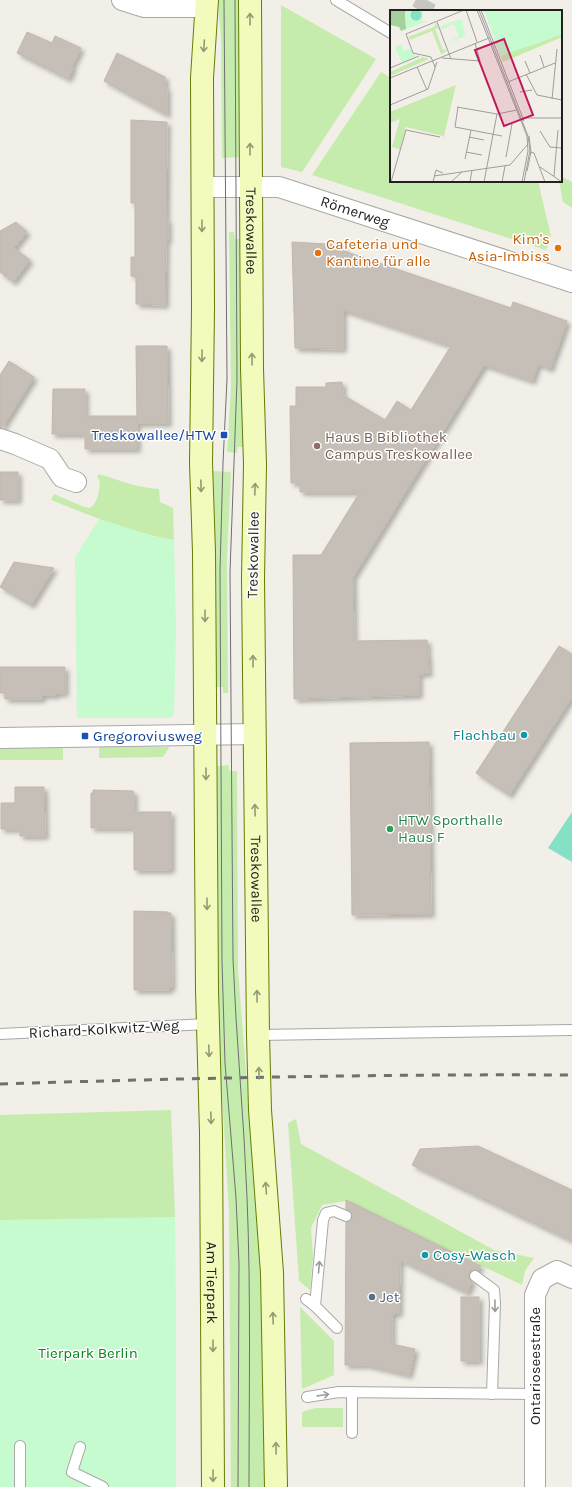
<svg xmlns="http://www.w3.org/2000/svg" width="572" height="1487" viewBox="0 0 572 1487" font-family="Karla,sans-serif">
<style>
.grass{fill:#c6ecad}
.park{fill:#c5fbcf}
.pitch{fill:#85e1c6}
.building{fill:#c6bfb7;stroke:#c4b7a9;filter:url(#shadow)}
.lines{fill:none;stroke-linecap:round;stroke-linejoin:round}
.minor-tunnel{stroke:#c7c6c0;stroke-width:20;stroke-dasharray:20 10;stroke-linecap:butt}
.service-casing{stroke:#a8a8a8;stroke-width:12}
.minor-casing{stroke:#a8a8a8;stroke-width:22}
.secondary-casing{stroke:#647d03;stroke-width:24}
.service{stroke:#fff;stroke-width:10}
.minor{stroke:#fff;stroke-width:20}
.secondary{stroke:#f2fbbc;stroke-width:22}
.tram{stroke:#6f6f6f;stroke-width:1}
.rail{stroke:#6f6f6f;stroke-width:3;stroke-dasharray:8 8;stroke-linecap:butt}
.oneway{stroke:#949976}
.oneway2{stroke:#9b9b9b}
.food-dot{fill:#e8710a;stroke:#fff;stroke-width:1.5}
.transit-dot{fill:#1a4fb4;stroke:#fff;stroke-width:1.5}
.education-dot{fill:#8d6e63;stroke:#fff;stroke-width:1.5}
.culture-dot{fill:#0f9aa8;stroke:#fff;stroke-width:1.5}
.leisure-dot{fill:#2e9e5b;stroke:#fff;stroke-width:1.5}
.service-dot{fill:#5c6f8a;stroke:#fff;stroke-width:1.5}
.labels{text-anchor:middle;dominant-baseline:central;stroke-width:3;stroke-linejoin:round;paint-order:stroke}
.street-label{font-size:15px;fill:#212121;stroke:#fff}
.food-label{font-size:15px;fill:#c56008;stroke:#fff;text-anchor:end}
.transit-label{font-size:15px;fill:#164399;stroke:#fff;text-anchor:end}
.education-label{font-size:15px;fill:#785e54;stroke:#fff;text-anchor:start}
.culture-label{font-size:15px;fill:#0d838f;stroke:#fff;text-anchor:end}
.leisure-label{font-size:15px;fill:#27864d;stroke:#fff;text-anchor:start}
.service-label{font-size:15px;fill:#4e5e75;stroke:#fff;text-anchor:start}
.park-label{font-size:15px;fill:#0a841f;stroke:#fff}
.inset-road{fill:none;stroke:#9e9d98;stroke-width:1}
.view{fill:#c2185b;fill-opacity:0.15;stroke:#c2185b;stroke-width:2}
.inset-edge{fill:none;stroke:#212121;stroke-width:2}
</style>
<defs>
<filter id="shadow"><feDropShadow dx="3.5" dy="3.5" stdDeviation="2" flood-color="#0004"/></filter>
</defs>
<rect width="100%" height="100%" fill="#f1efe8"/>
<!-- grass -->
<g class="grass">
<polygon points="218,0 240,0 241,157 222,158 221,37 219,18"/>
<polygon points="281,5 376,59 302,172 281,167"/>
<polygon points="381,72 391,78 391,181 538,181 551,236 546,250 312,175"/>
<polygon points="561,176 572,182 572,208 563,202 559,181 561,181"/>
<polygon points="229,232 234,232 235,239 242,239 246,447 238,447 237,453 227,452 231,386"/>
<polygon points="211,471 231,472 227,560 228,693 223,693 223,687 216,687"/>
<path d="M99 474C118 480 138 488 159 489L160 502 173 508 174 540C132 533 91 516 51 500L54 494 84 507 90 508C98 503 99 491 100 482L97 476Z"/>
<polygon points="99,747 168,747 169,748 163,757 99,758"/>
<rect x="0" y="748" width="63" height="12"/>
<polygon points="229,765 229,771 237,771 238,969 262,1278 266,1487 231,1487 229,1211 220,1063 218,969 217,766"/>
<polygon points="171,1110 175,1217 176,1487 0,1487 4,1220 0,1220 0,1115"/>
<polygon points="296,1119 301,1144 494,1250 534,1258 525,1271 522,1285 346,1201 322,1205 311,1228 313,1256 310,1290 299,1281 288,1123"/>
<polygon points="300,1307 334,1341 334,1375 302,1389"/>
<polygon points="315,1408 343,1408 343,1427 302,1427 302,1412"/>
</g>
<!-- park -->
<g class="park">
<polygon points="99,519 153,536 174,540 176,630 174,715 170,718 77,718 75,558"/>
<polygon points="175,1217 176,1487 0,1487 0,1220"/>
</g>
<!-- pitch -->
<polygon class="pitch" points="572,812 572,862 548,848"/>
<!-- building -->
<g class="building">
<polygon points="27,32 52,43 55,36 81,48 72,66 73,68 68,79 17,53"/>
<polygon points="117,53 165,77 165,88 167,88 167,115 104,81"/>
<polygon points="131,120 167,122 166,220 168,220 168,240 166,240 165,305 136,304 136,277 131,276 131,257 135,257 135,203 131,203"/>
<polygon points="16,222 27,232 14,248 30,260 13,282 0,272 0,231"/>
<polygon points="292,242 343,245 344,251 511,308 513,302 567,321 550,369 538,364 532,381 484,365 353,577 354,641 427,640 429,673 419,674 419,695 294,699 293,555 321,555 360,492 300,492 300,483 291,483 290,406 296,406 296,387 326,387 326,383 342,382 343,395 385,420 397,401 411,410 451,346 343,310 343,349 295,348"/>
<polygon points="136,346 167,346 168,423 137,423"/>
<polygon points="9,361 34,377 2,428 0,428 0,375"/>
<polygon points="53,389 85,389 85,416 137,416 137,449 85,449 85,434 52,434"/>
<rect x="0" y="472" width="18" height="28"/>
<polygon points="14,562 54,568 31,605 0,587"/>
<polygon points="559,646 572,654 572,697 509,795 476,773"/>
<polygon points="0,667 65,667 65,693 57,693 56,695 42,695 42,699 5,699 5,693 0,693"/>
<polygon points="429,742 431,914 352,915 350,743"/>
<polygon points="15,787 44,787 45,836 20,836 20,829 1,829 1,803 15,803"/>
<polygon points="93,790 133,791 134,793 134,812 171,812 171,869 168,870 134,870 134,828 91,828 91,793 93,793"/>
<polygon points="134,911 168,912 168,913 171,913 172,987 169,987 169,990 134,990"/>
<polygon points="478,1146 572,1190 572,1241 412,1165 420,1149"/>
<polygon points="346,1200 481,1266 478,1270 473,1270 470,1272 469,1278 472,1282 467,1293 400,1260 399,1313 392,1314 392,1344 415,1349 409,1375 367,1365 345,1365 346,1222 350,1221 352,1216 351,1212 346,1209"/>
<rect x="461" y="1297" width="18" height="64"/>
</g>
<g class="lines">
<!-- minor-tunnel -->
<polyline class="minor-tunnel" points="421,11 427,0"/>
<defs>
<g id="service">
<polyline points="336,0 391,33"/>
<polyline points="0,1034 208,1024"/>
<polyline points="258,1035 572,1030"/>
<polyline points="475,1276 494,1290 495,1303 492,1394"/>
<polyline points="306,1299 315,1306 337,1328"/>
<polyline points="315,1306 323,1220 326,1213 334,1211 346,1216"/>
<polyline points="307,1397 339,1392 535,1394"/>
<polyline points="352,1433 352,1392"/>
<polyline points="20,1446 20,1487"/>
<polyline points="80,1447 72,1472 103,1487"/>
</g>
<g id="minor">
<polyline points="122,0 144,7 207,7"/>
<path id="s1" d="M202 187H279L572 282"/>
<polyline points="0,439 15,444 50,459 62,477 76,482"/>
<polyline points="0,738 254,734"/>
<polyline points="535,1487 535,1295 542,1279 557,1271 572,1278"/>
</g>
<g id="secondary">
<path id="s2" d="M207 0 202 78 203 309 201 463 204 552 207 990 211 1133 213 1487"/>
<path id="s3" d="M250 0 252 369 255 464 253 579 258 1035 260 1110 272 1273 276 1487"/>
</g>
</defs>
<!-- service casing -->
<use href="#service" class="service-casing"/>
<!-- minor casing -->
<use href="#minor" class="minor-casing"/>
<!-- secondary casing -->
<use href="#secondary" class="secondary-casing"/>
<!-- service -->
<use href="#service" class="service"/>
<!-- minor -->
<use href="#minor" class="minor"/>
<!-- secondary -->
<use href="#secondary" class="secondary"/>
<!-- tram -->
<g class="tram">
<polyline points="224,0 227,379 223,463 220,570 222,961 225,1063 236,1198 239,1264 238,1487"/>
<path d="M235 0 237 380 230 572 233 959C236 1038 244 1118 247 1197 251 1294 249 1390 249 1487"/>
</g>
<!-- rail -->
<path class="rail" d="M0 1084C191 1078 381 1074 572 1075"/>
</g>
<!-- one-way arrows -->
<defs><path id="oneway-shaft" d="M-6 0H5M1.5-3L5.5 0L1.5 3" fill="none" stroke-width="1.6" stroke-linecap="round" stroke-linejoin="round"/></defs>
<g class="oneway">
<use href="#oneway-shaft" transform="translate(250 19) rotate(-90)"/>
<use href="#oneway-shaft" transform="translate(204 46) rotate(94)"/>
<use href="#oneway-shaft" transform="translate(250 149) rotate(-90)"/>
<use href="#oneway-shaft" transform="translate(202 226) rotate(90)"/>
<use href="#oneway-shaft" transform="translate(202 356) rotate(91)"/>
<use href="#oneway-shaft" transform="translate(252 359) rotate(-91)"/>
<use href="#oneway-shaft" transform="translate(201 486) rotate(89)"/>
<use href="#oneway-shaft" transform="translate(255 489) rotate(-88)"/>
<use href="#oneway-shaft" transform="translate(205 616) rotate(90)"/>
<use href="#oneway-shaft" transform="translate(253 661) rotate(-90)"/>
<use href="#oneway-shaft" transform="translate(206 774) rotate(90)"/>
<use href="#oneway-shaft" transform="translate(255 810) rotate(-91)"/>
<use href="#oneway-shaft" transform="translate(207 904) rotate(90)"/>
<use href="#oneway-shaft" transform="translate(257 996) rotate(-91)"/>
<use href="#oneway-shaft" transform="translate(209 1051) rotate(88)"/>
<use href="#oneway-shaft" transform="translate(259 1073) rotate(-91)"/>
<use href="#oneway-shaft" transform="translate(211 1118) rotate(88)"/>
<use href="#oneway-shaft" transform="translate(266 1188) rotate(-94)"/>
<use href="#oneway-shaft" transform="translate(273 1318) rotate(-92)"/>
<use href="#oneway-shaft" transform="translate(213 1346) rotate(90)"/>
<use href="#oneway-shaft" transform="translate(276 1448) rotate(-91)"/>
<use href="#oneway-shaft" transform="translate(213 1476) rotate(90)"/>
</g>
<g class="oneway2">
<use href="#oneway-shaft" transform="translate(319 1267) rotate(-85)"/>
<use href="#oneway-shaft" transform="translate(495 1306) rotate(89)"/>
<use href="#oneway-shaft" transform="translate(323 1395) rotate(-9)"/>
</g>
<!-- markers -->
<g class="food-dot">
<circle cx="558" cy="248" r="4"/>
<circle cx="318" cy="253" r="4"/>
</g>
<g class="transit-dot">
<rect x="220" y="431" width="8" height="8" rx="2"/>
<rect x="81" y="732" width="8" height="8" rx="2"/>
</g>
<circle class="education-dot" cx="317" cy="446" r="4"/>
<g class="culture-dot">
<circle cx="524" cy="735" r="4"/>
<circle cx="425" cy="1255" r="4"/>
</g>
<circle class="leisure-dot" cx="390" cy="829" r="4"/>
<circle class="service-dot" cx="372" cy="1297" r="4"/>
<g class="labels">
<!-- street labels -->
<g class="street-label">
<text stroke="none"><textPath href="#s1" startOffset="157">Römerweg</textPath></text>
<text stroke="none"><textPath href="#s3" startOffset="231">Treskowallee</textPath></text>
<text transform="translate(253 555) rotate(-89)">Treskowallee</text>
<text stroke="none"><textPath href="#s3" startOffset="879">Treskowallee</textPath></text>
<text transform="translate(104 1029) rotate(-3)">Richard-Kolkwitz-Weg</text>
<text stroke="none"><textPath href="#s2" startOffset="1283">Am Tierpark</textPath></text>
<text transform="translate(535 1366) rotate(-90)">Ontarioseestraße</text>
</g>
<!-- food labels -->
<g class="food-label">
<text x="550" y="239">Kim's<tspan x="550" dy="17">Asia-Imbiss</tspan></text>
<text x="326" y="244" text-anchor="start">Cafeteria und<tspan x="326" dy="17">Kantine für alle</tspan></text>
</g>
<!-- transit labels -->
<g class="transit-label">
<text x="216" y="435">Treskowallee/HTW</text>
<text x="93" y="736" text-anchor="start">Gregoroviusweg</text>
</g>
<!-- education labels -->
<g class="education-label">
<text x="325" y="437">Haus B Bibliothek<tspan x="325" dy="17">Campus Treskowallee</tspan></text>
</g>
<!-- culture labels -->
<g class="culture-label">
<text x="516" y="735">Flachbau</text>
<text x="433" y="1255" text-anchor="start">Cosy-Wasch</text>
</g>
<!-- leisure labels -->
<g class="leisure-label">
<text x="398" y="820">HTW Sporthalle<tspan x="398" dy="17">Haus F</tspan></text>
</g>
<!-- service labels -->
<g class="service-label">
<text x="380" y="1297">Jet</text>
</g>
<!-- park labels -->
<g class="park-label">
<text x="88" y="1353">Tierpark Berlin</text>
</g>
</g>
<!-- overview -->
<g transform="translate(390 10)">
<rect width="172" height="172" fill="#f1efe8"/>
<path d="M46 13 48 18 45 19 53 40 56 39V42L51 44 42 21 20 30 18 27 44 17ZM172 24V27L113 52 104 29 111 26 140 36ZM33 47 39 49 0 66V62ZM66 75 53 130V126L49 125 16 117 10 140 2 137 10 109 0 113V102Z" fill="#c6ecad"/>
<path d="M0 0H15L16 19 11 21 9 17 0 15Z" fill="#a6d19c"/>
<path d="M15 0H33L32 11H37L16 19ZM94 0H172V24L111 46ZM70 9 71 11 73 9V13L71 12 75 23 74 27 56 33 69 27 64 14 51 20 50 17ZM11 34 14 41 20 39 26 47 12 53 5 37Z" fill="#c5fbcf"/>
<path d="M20.5 5a5.5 5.5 0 1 1 11 0a5.5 5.5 0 1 1-11 0Z" fill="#85e1c6"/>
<path class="inset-road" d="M76 0 87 32M87 0 137 126 138 141 132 172M89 0 138 126 140 140 134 172M91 0 134 111M47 12 61 49M150 45 154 57M52 48 90 51 85 33M135 51 140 63M27 57 37 80M45 57 41 47 23 43 16 24 74 0M0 58 29 46M136 64 147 85 172 90M0 68 99 28M118 72 165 53M130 82 142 80M162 89 167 39M0 95 38 79 47 52M67 97 107 104M68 97 65 117 112 126M133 108H172M150 121 160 137 172 138M79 127 94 130M76 142 92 145M140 142 144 143 155 172M116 147 122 114M75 149 81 120M150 157 172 172M137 161 141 142 139 126M44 166 120 155 138 134M164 166 168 120M1 172 16 120 50 127M43 172 46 160 53 163M61 172 72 162M80 172 82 160M94 172 107 104 127 100M112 172 115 156"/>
<path class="view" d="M114 29 143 105 114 116 85 40Z"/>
<rect width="172" height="172" class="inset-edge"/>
</g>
</svg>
